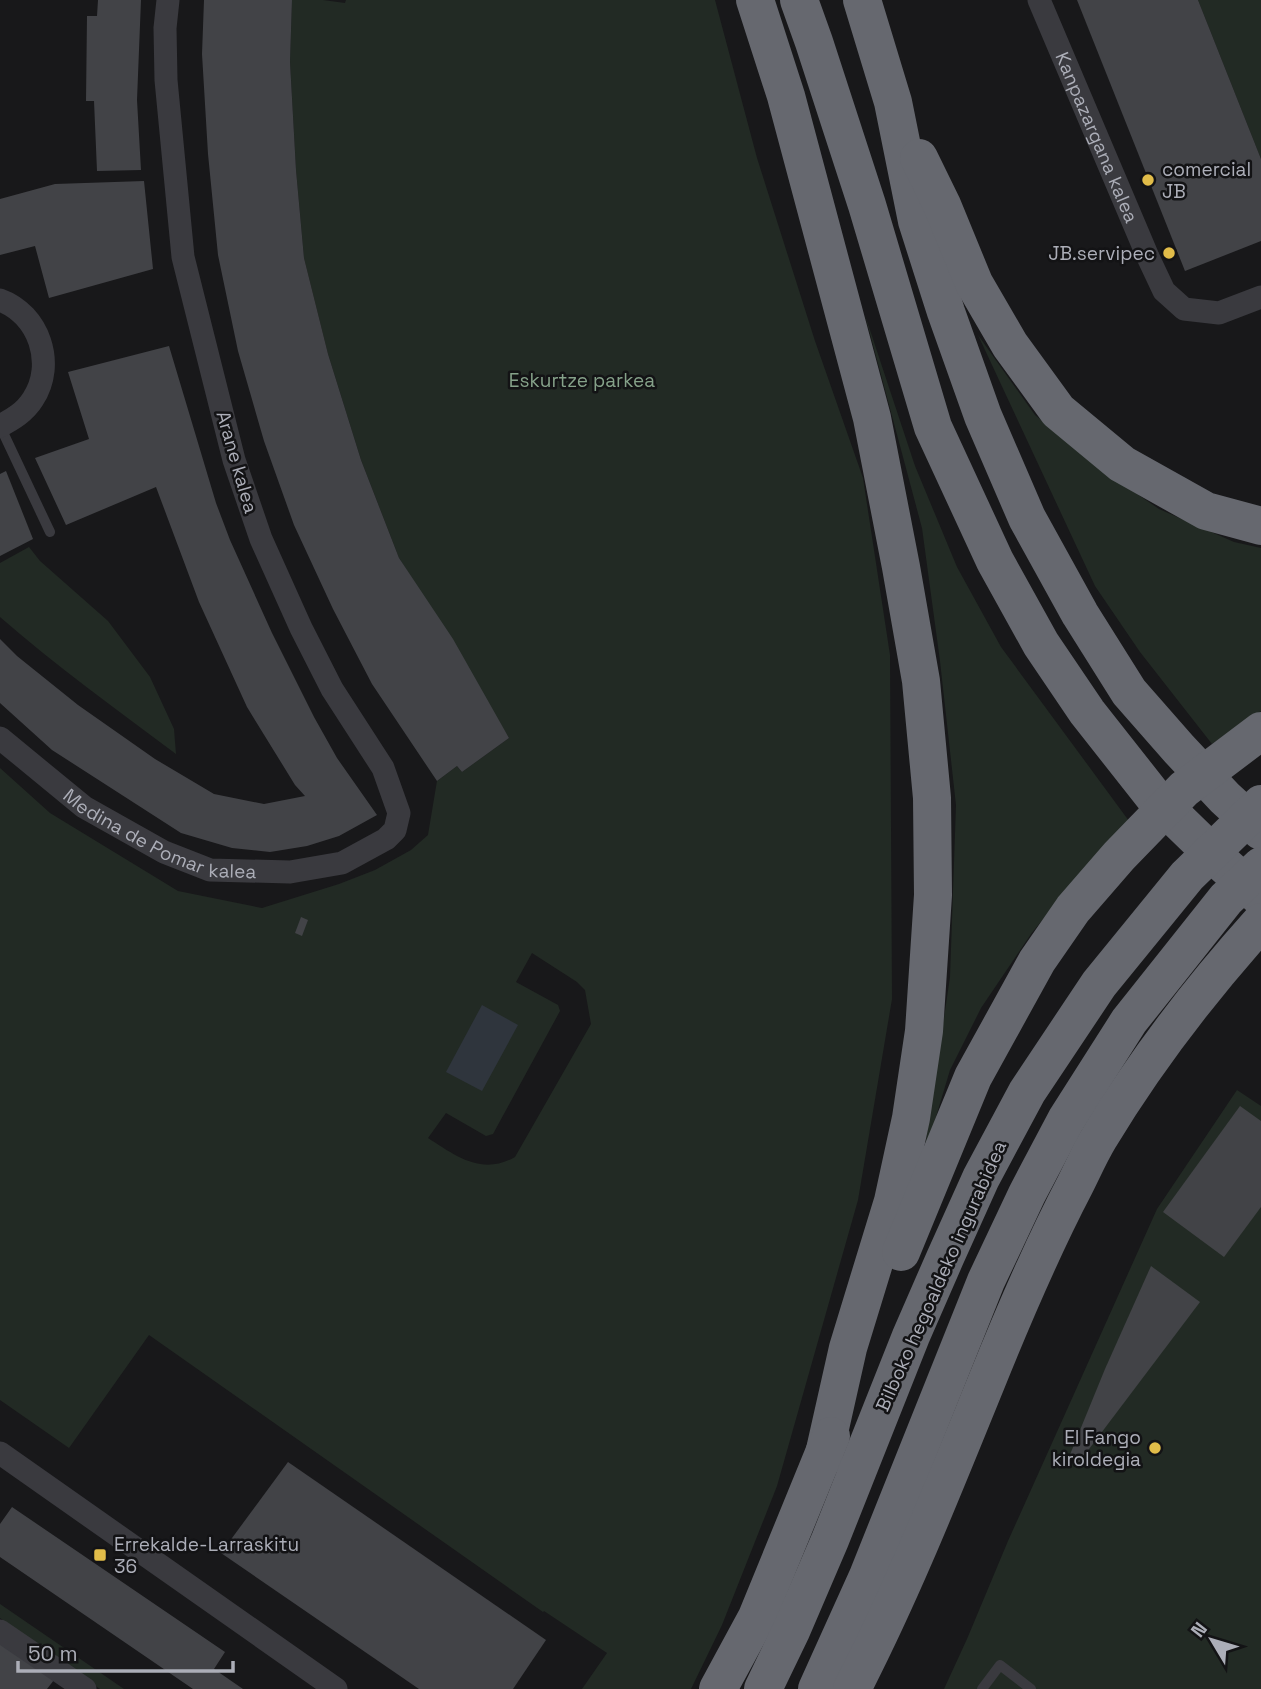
<svg xmlns="http://www.w3.org/2000/svg" width="1261" height="1689" viewBox="0 0 1261 1689" font-family="'Space Grotesk',sans-serif">
<style>
.green{fill:#222a24;fill-rule:evenodd}
.water{fill:#2f353d}
.building{fill:#424347}
.lines{fill:none;stroke-linecap:round;stroke-linejoin:round}
.lane{stroke:#3a3a3f;stroke-width:10}
.street{stroke:#3a3a3f;stroke-width:23}
.highway{stroke:#66686f;stroke-width:38}
.poi-dot{fill:#e1bc49;stroke:#131315;stroke-width:2.5}
.labels{text-anchor:middle;dominant-baseline:central;stroke-width:5;stroke-linejoin:round;paint-order:stroke}
.street-label{font-size:19px;fill:#acaeb8;stroke:#131315}
.poi-label{font-size:19px;fill:#acaeb8;stroke:#131315;text-anchor:start}
.park-label{font-size:19px;fill:#85a189;stroke:#131315}
</style>
<rect width="100%" height="100%" fill="#18181a"/>
<!-- green -->
<g class="green">
<path d="M292 0H323L345 3 346 0H715L757 158 815 341 863 478 890 655 892 999 858 1200 777 1486 722 1625 691 1689H582L607 1653 544 1611 543 1612 149 1335 69 1448 0 1400V768L50 813 178 891 262 908 339 884 375 870 411 850 428 835 437 781 457 766 462 772 509 738 399 558 361 460 328 354 304 258 296 170 290 62ZM532 953 577 982 585 990 591 1024 515 1157C482 1176 456 1156 428 1138L446 1113 486 1136 493 1134 560 1011 558 1005 516 982Z"/>
<polygon points="1198,0 1261,0 1261,159"/>
<polygon points="865,315 915,466 957,567 1001,647 1129,821 1080,873 1031,934 981,1008 950,1070 923,1160 950,977 956,805 940,661 922,528"/>
<polygon points="978,335 1035,415 1105,472 1159,509 1234,542 1261,548 1261,711 1212,744 1140,652 1095,586"/>
<path d="M29 547 40 561 108 621 150 677 174 729 176 754C116 709 56 666 0 617V563Z"/>
<polygon points="1237,1090 1261,1106 1261,1689 944,1689 967,1639 1008,1541 1157,1209"/>
<polygon points="0,1604 124,1689 100,1689 0,1618"/>
</g>
<!-- water -->
<polygon class="water" points="482,1005 518,1025 482,1091 446,1072"/>
<!-- building -->
<g class="building">
<polygon points="98,0 141,0 137,100 141,170 97,171 94,101 86,101 87,16 97,16"/>
<polygon points="204,0 292,0 290,62 296,170 304,258 328,354 361,460 399,558 453,639 509,738 462,772 457,766 437,781 372,684 333,609 294,525 264,441 238,351 218,255 208,154 202,54"/>
<polygon points="1077,0 1198,0 1261,159 1261,241 1185,271"/>
<polygon points="144,181 153,269 49,298 35,246 0,255 0,199 55,184"/>
<polygon points="169,346 216,503 230,540 272,633 314,717 337,758 377,815 339,836 307,846 270,852 232,848 181,833 52,750 0,703 0,639 17,656 78,705 155,759 214,794 264,804 305,796 295,785 247,707 199,602 156,487 66,525 35,458 89,439 68,372"/>
<polygon points="6,471 33,539 0,556 0,474"/>
<polygon points="301,917 308,920 302,936 295,933"/>
<polygon points="1240,1106 1261,1121 1261,1207 1224,1257 1163,1212"/>
<polygon points="1151,1266 1200,1302 1077,1465 1069,1457 1105,1369"/>
<polygon points="288,1462 546,1640 513,1689 419,1689 221,1553"/>
<polygon points="12,1507 225,1652 214,1669 243,1689 193,1689 0,1557 0,1524"/>
<polygon points="0,1643 54,1680 47,1689 0,1689"/>
</g>
<g class="lines">
<!-- lane -->
<g class="lane">
<polyline points="0,426 50,532"/>
<polyline points="982,1689 1000,1665 1031,1689"/>
</g>
<!-- street -->
<g class="street">
<path id="s1" d="M1039 0 1148 257 1164 291 1184 309 1219 313 1261 297"/>
<path d="M0 300C39 314 56 364 33 399 25 412 13 419 0 426"/>
<path id="s2" d="M0 738 84 807 164 852 210 870 290 872 342 863 386 839 395 830 399 813 383 768 332 689 301 628 261 539 234 460 183 257 166 80 165 28 168 0"/>
<polyline points="0,1453 336,1689"/>
<polyline points="0,1631 85,1689"/>
</g>
<!-- highway -->
<g class="highway">
<polyline points="755,0 786,96 872,418 901,567 921,681 932,798 933,895 924,1031 911,1118 893,1201 848,1348 823,1459"/>
<polyline points="799,0 814,42 867,205 933,427 995,561 1041,644 1087,712 1154,797 1220,861 1261,898"/>
<polyline points="862,0 893,102 917,221 946,312 983,416 1027,518 1080,614 1129,692 1179,749 1225,798 1261,831"/>
<polyline points="919,158 942,205 974,283 1010,345 1058,411 1122,464 1206,511 1261,526"/>
<polyline points="901,1252 973,1077 1037,961 1073,909 1119,856 1184,789 1261,731"/>
<polyline points="718,1689 757,1617 831,1436"/>
<polyline points="763,1689 791,1631 830,1540 911,1336 945,1258 981,1178 1027,1092 1099,984 1187,876 1261,804"/>
<polyline points="817,1689 868,1576 986,1281 1027,1194 1066,1120 1129,1021 1226,899 1261,866"/>
<path d="M852 1689C903 1590 944 1486 986 1383 1013 1316 1041 1250 1075 1185 1083 1169 1090 1153 1099 1138 1146 1060 1200 990 1261 922"/>
</g>
</g>
<!-- markers -->
<g class="poi-dot">
<circle cx="1148" cy="180" r="7"/>
<circle cx="1169" cy="253" r="7"/>
<circle cx="1155" cy="1448" r="7"/>
<rect x="93" y="1548" width="14" height="14" rx="3.5"/>
</g>
<g class="labels">
<!-- street labels -->
<g class="street-label">
<text stroke="none"><textPath href="#s1" startOffset="149">Kanpazargana kalea</textPath></text>
<text transform="translate(237 462) rotate(74)">Arane kalea</text>
<text stroke="none"><textPath href="#s2" startOffset="191">Medina de Pomar kalea</textPath></text>
<text transform="translate(941 1276) rotate(-66)">Bilboko hegoaldeko ingurabidea</text>
</g>
<!-- poi labels -->
<g class="poi-label">
<text x="1162" y="169">comercial<tspan x="1162" dy="22">JB</tspan></text>
<text x="1155" y="253" text-anchor="end">JB.servipec</text>
<text x="1141" y="1437" text-anchor="end">El Fango<tspan x="1141" dy="22">kiroldegia</tspan></text>
<text x="114" y="1544">Errekalde-Larraskitu<tspan x="114" dy="22">36</tspan></text>
</g>
<!-- park labels -->
<g class="park-label">
<text x="582" y="380">Eskurtze parkea</text>
</g>
</g>
<!-- north arrow -->
<g transform="translate(1212 1640) rotate(308)" stroke="#131315" stroke-width="5" paint-order="stroke">
<path d="M0-5L12 26L0 18L-12 26Z" fill="#acaeb8"/>
<text y="-10" font-size="19" font-weight="bold" text-anchor="middle" fill="#acaeb8">N</text>
</g>
<!-- scale -->
<path d="M18 1661v10h215v-10" fill="none" stroke="#acaeb8" stroke-width="3.5"/>
<text x="28" y="1661" font-size="21" fill="#acaeb8" stroke="#131315" stroke-width="5" paint-order="stroke">50 m</text>
</svg>
